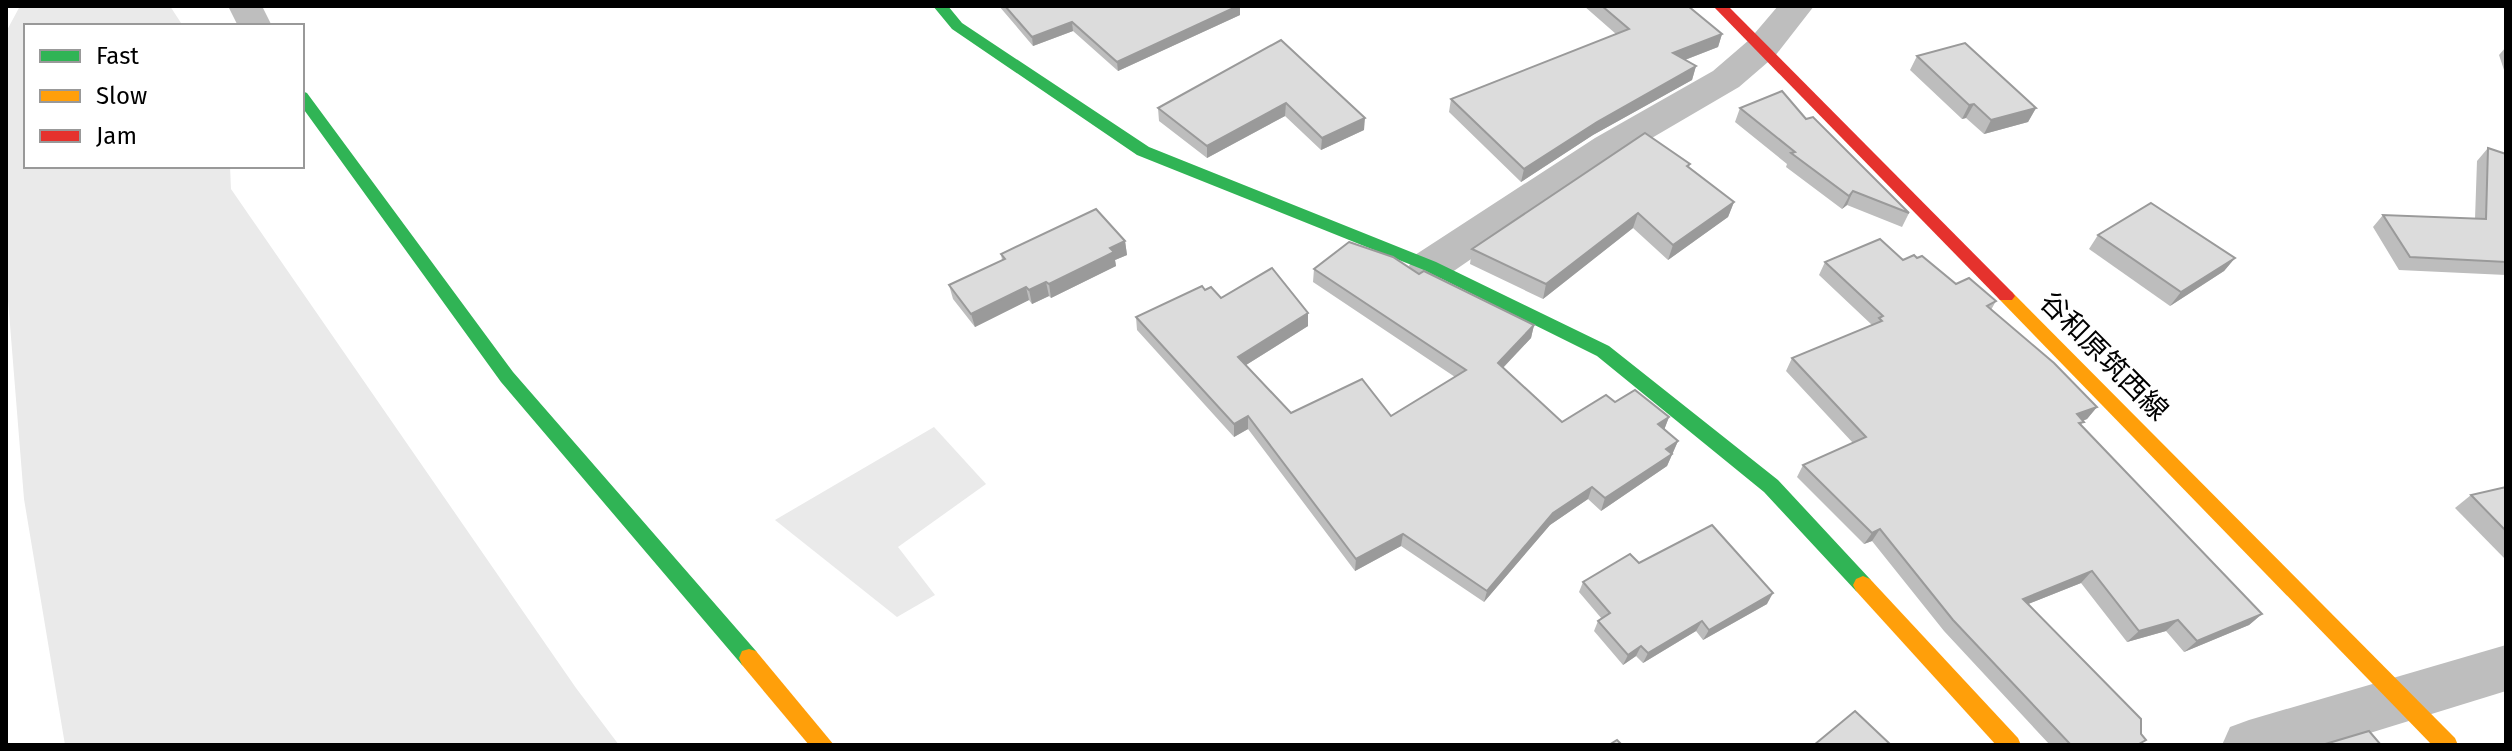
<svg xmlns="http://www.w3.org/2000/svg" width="2512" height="751" viewBox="0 0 2512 751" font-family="'Fira Sans','Noto Sans JP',sans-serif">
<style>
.green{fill:#eaeaea}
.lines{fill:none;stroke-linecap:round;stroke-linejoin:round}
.street{fill:#bebebe;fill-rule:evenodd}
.fast{fill:#30b455;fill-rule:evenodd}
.slow{fill:#ff9f0a;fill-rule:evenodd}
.jam{fill:#e5322d;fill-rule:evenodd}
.wall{fill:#bdbdbd}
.shaded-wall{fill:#9a9a9a}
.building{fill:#dcdcdc;stroke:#9a9a9a;stroke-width:2}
.labels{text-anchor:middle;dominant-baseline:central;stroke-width:8;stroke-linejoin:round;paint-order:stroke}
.street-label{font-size:28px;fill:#000;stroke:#fff}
</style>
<rect width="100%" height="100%" fill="#fff"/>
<!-- green -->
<g class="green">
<polygon points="20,6 170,6 183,26 26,26 26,166 230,166 231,189 576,688 619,745 65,745 24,499 6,275 6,32"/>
<polygon points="934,427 986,484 898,547 935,595 897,617 775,520"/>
</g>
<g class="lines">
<!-- street -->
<g class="street">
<polygon points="228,6 262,6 272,26 238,26"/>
<polygon points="1778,6 1814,6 1775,56 1739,87 1621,156 1445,277 1430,281 1415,277 1409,266 1415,255 1595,138 1713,71 1749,40"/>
<polygon points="2506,645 2506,691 2331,745 2222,745 2230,727 2249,720"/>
</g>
<!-- fast -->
<g class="fast">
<polygon points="933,6 948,6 962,23 1149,147 1436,262 1609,346 1778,480 1870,579 1873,585 1870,591 1863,594 1856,591 1764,492 1597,356 1424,270 1137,155 952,29"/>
<polygon points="302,91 307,93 513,372 756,651 759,658 756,665 749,667 742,665 501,382 302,107"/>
</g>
<!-- slow -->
<g class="slow">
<polygon points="2006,290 2012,292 2455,738 2458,745 2432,745 2000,300 1997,296 2000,292"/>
<polygon points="1863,576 1870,579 2018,738 2021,745 1996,745 1856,591 1853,585 1856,579"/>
<polygon points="749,649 756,651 834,745 809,745 742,665 739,658 742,651"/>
</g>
<!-- jam -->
<polygon class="jam" points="1713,6 1728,6 2012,292 2015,296 2012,300 2000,300"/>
</g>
<!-- wall -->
<g class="wall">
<polygon points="999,6 1240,6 1240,15 1118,71 1073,31 1033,46"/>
<polygon points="1584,6 1688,6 1722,34 1718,47 1685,60 1696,66 1692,80 1593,135 1521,182 1449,112 1451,99 1616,34"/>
<polygon points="1281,40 1364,130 1321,150 1285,116 1207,158 1159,121 1158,108"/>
<polygon points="2506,47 2506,76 2499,55"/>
<polygon points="1917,56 2036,108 2028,122 1984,134 1966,118 1962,119 1910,70"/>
<polygon points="1740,108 1806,119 1909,213 1902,227 1847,205 1842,209 1786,167 1787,164 1735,122"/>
<polygon points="2488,148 2506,154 2506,275 2399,270 2373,227 2383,215 2475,219 2477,161"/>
<polygon points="1690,164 1689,167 1734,202 1728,217 1668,260 1633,228 1543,299 1470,264 1472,249"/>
<polygon points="2098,235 2235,258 2224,271 2170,306 2089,249"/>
<polygon points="1125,241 1127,255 1115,260 1116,266 1051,298 1049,296 1032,304 1029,300 975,327 953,299 949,285 1002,260 1001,254"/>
<polygon points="1903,260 1996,301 1991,310 2097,407 2087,419 2083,421 2081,425 2262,614 2249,625 2184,652 2166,631 2127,642 2081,583 2028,604 2140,745 2050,745 1944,631 1872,541 1864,544 1797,477 1803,465 1853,443 1786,371 1792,358 1872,325 1819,275 1825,262"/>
<polygon points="1314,269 1419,274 1534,325 1531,338 1503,368 1562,422 1615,402 1669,417 1664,430 1678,441 1667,466 1601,511 1588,499 1550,525 1484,602 1401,546 1355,571 1248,429 1234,437 1137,330 1136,317 1205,290 1221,298 1308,313 1308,326 1246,365 1291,413 1391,416 1455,377 1313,282"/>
<polygon points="2506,487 2506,560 2455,508 2471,495"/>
<polygon points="1639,563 1767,604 1703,640 1696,631 1643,663 1636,656 1623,665 1594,631 1598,621 1602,619 1579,592 1583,582"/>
</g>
<!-- shaded-wall -->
<g class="shaded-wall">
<polygon points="1238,6 1240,6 1240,15 1118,71 1117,62"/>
<polygon points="1072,22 1073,31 1033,46 1032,37"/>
<polygon points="1722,34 1718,47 1669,66 1673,53"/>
<polygon points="1696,66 1692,80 1593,135 1521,182 1524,169 1597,122"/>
<polygon points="1286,103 1285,116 1207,158 1207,146"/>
<polygon points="1974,104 1966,118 1962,119 1969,105"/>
<polygon points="2036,108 2028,122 1984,134 1991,120"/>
<polygon points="1365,118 1364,130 1321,150 1322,138"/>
<polygon points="1853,191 1847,205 1842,209 1849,196"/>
<polygon points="1734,202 1728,217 1668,260 1673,245"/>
<polygon points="1638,213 1633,228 1543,299 1546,284"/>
<polygon points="1125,241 1127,255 1115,260 1116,266 1051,298 1049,284 1110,248"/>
<polygon points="2235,258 2224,271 2170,306 2181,292"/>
<polygon points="1046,282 1049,296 1032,304 1029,290"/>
<polygon points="1026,287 1029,300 975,327 971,314"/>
<polygon points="1308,313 1308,326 1238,370 1238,357"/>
<polygon points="1534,325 1531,338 1495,376 1498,363"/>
<polygon points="2097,407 2087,419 2068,426 2077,414"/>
<polygon points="1248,416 1248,429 1234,437 1234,424"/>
<polygon points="1669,417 1664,430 1658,424"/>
<polygon points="1678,441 1667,466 1601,511 1605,498 1666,449"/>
<polygon points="1592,487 1588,499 1550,525 1484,602 1487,591 1553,513"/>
<polygon points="1880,529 1872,541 1864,544 1872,533"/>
<polygon points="1403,534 1401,546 1355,571 1356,559"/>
<polygon points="2092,571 2081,583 2013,610 2023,599"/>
<polygon points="1773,593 1767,604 1703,640 1709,630"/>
<polygon points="2262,614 2249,625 2184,652 2197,641"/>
<polygon points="2178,620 2166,631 2127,642 2139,631"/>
<polygon points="1702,621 1696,631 1643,663 1648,653"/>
<polygon points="1641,646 1636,656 1623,665 1628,655"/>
</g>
<!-- building -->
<g class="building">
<polygon points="1005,6 1238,6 1117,62 1072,22 1032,37"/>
<polygon points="1602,6 1688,6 1722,34 1673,53 1696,66 1597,122 1524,169 1451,99 1629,29"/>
<polygon points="1281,40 1365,118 1322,138 1286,103 1207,146 1158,108"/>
<polygon points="1965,43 2036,108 1991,120 1974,104 1969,105 1917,56"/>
<polygon points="1782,91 1806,119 1813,117 1909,213 1853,191 1849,196 1791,153 1795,152 1740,108"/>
<polygon points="1645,133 1690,164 1687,166 1734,202 1673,245 1638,213 1546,284 1472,249"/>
<polygon points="2488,148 2506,154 2506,262 2410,257 2383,215 2486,219"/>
<polygon points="2151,203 2235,258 2181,292 2098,235"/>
<polygon points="1096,209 1125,241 1110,248 1114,252 1049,284 1046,282 1029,290 1026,287 971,314 949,285 1005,259 1001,254"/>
<polygon points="1880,239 1903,260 1914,255 1917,258 1922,256 1956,284 1969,278 1996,301 1987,306 2054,363 2097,407 2077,414 2084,422 2079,423 2262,614 2197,641 2178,620 2139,631 2092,571 2023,599 2141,719 2141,734 2146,740 2137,745 2071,745 1953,620 1880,529 1872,533 1803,465 1866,437 1792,358 1882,321 1879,318 1883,316 1825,262"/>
<polygon points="1349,242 1393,257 1419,274 1424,271 1534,325 1498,363 1562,422 1606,395 1615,402 1635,390 1669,417 1658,424 1678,441 1666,449 1672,454 1605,498 1592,487 1553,513 1487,591 1403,534 1356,559 1248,416 1234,424 1136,317 1202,286 1205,290 1211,287 1221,298 1272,268 1308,313 1238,357 1291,413 1362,379 1391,416 1466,370 1314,269"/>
<polygon points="2506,487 2506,531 2471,495"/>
<polygon points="1712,525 1773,593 1709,630 1702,621 1648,653 1641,646 1628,655 1598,621 1610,613 1583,582 1630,554 1639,563"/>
<polygon points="1855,711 1891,745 1814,745"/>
<polygon points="2369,731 2381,745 2322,745"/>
<polygon points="1617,740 1622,745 1609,745"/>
</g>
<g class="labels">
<!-- street labels -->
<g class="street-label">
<text transform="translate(2104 356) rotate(45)">谷和原筑西線</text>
</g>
</g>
<!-- border -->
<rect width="2512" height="751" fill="none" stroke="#000000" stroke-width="16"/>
<!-- legend -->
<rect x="24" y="24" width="280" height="144" fill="#ffffff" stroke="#999999" stroke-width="2"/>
<rect x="40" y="50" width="40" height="12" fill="#30b455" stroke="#999999" stroke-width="2"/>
<text x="96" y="64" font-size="24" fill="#000000">Fast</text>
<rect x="40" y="90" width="40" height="12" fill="#ff9f0a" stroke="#999999" stroke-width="2"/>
<text x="96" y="104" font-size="24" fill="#000000">Slow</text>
<rect x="40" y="130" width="40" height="12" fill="#e5322d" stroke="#999999" stroke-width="2"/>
<text x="96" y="144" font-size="24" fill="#000000">Jam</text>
</svg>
